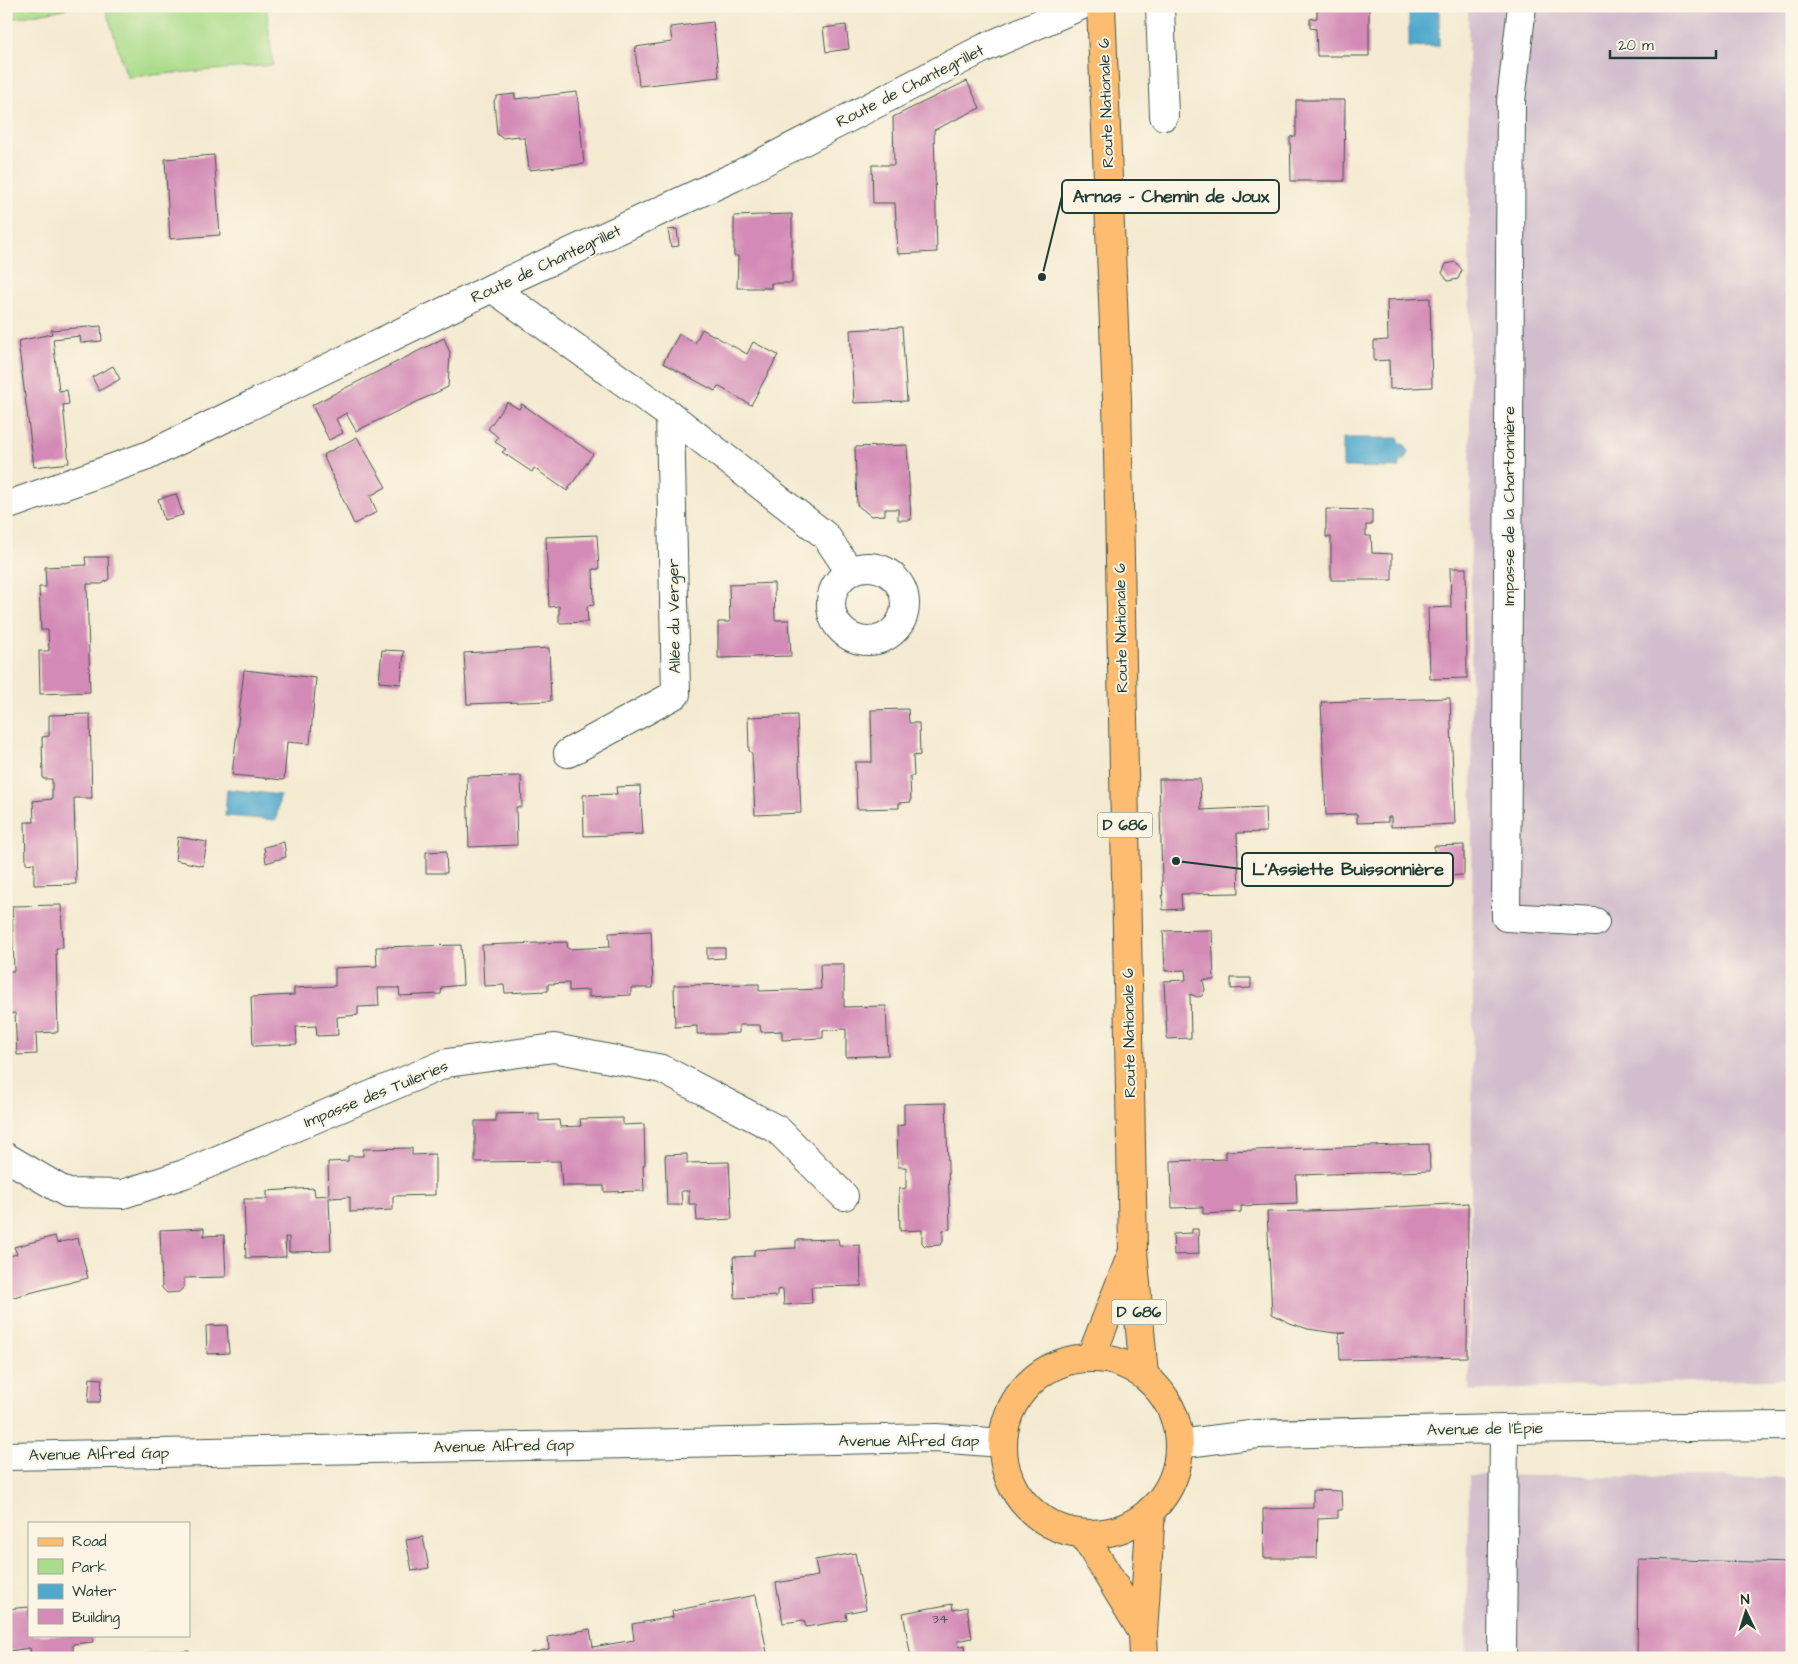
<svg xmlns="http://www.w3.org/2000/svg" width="1798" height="1664" viewBox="0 0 1798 1664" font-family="'Architects Daughter',sans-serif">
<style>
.industrial{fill:#d1bdcc}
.green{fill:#aadc8a;stroke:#648c5f}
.water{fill:#4fa9cd;stroke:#377380}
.building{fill:#d38ab6}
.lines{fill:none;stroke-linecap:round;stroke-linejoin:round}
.minor-casing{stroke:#3f574c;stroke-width:30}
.major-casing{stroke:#3f574c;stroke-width:30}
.minor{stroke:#fff;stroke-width:28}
.major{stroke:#febc70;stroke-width:28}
.labels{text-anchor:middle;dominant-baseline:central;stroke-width:4;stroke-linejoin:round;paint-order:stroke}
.number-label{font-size:14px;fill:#4c5054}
.shield{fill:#fcf5e5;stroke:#617469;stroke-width:1}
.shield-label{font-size:15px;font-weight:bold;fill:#1f3d34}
.street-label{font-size:16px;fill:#1f3d34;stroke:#fcf5e5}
.leader{fill:none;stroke:#1f3d34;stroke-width:2}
.callout-dot{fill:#1f3d34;stroke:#fcf5e5;stroke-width:2}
.callout{fill:#fcf5e5;stroke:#1f3d34;stroke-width:2}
.callout-label{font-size:18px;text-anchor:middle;font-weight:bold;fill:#1f3d34}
</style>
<rect width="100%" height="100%" fill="#fcf5e5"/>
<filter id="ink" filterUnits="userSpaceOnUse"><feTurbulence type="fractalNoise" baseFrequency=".02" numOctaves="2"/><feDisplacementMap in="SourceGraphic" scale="10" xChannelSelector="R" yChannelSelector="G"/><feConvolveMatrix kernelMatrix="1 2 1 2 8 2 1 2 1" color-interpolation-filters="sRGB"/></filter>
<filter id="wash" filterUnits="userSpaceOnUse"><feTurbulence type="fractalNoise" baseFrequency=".0096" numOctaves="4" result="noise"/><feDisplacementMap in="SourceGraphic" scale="20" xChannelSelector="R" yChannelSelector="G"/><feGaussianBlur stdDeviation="1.12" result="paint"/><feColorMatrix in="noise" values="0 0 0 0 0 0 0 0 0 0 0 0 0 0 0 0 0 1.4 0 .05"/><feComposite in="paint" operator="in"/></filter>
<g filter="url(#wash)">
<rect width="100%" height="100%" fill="#f4ead1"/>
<!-- industrial -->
<g class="industrial">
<polygon points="1468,6 1792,6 1792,1378 1469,1391 1473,1010"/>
<polygon points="1469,1475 1792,1478 1792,1658 1466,1658"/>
</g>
<!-- green -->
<g class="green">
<polygon points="6,6 80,6 6,20"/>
<polygon points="105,6 266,6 273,65 127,77"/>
</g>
<!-- water -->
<g class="water">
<polygon points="1409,6 1439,6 1439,46 1409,47"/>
<polygon points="1343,438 1399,438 1399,443 1405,445 1408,452 1405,459 1399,462 1399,468 1343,467"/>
<polygon points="227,789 280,795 276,820 225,816"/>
</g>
<g id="blocks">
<!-- building -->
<g class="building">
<polygon points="1317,6 1369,6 1369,56 1317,56 1316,29 1310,28 1310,19 1317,18"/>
<polygon points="713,22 719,77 639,86 635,47 672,42 670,27"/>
<polygon points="846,25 849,49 826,52 823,28"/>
<polygon points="967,81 980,108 934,130 937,252 898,254 895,203 873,203 872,165 894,165 893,117"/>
<polygon points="577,92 584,164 529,170 525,138 519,138 519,136 502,138 497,134 494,101 497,96 515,94 515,99"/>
<polygon points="1296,100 1345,100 1344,181 1291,181 1290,137 1296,136"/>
<polygon points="214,155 220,235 170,239 165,159"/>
<polygon points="792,214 792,283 771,283 771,288 737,288 738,256 734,256 734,216"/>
<polygon points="677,229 679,246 671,247 668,230"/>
<polygon points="1456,262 1462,270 1458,279 1448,281 1442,273 1446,264"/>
<polygon points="1430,298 1432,387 1390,389 1389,360 1374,361 1374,341 1388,340 1387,300"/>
<polygon points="101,326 102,341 81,343 80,336 53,339 59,391 67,390 69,404 63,405 69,463 34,467 18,341 52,334 51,330"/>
<polygon points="902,327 907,401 854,403 850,330"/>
<polygon points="702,329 747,354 753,342 778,355 751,405 718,386 715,391 663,363 679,334 695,343"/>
<polygon points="444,338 450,353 448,387 356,431 346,413 336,419 343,433 329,440 312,405"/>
<polygon points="113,366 120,379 99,391 92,377"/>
<polygon points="507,402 519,409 522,404 593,454 567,491 534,468 532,472 502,452 506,449 495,442 498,437 488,429"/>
<polygon points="357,437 386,487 370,496 377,512 354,524 323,455"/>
<polygon points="907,445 911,520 898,520 898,509 885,509 885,515 871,516 857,505 855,447"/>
<polygon points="176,494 183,515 164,520 158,499"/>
<polygon points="1326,509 1372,510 1372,525 1366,525 1366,536 1371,536 1372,553 1392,554 1392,580 1331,580 1331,537 1326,537"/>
<polygon points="597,535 599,569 593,569 594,605 587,606 588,622 559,623 559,606 549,607 546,537"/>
<polygon points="85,557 108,557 109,579 102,584 87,584 90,692 40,694 39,651 49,651 48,630 41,630 39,587 46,587 45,567 86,565"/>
<polygon points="1450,568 1466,568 1467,678 1430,679 1428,608 1451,607"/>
<polygon points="774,583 775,620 789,620 791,656 718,658 718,622 730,622 729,585"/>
<polygon points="549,648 551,701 467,704 464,653"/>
<polygon points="382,650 404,651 401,684 379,682"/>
<polygon points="244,670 316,678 310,744 287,742 284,780 232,775"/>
<polygon points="1450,698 1455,824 1391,827 1391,817 1388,817 1388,822 1357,823 1357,814 1326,815 1321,702"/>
<polygon points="908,709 909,723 919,723 920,755 913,756 914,776 910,776 911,802 899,803 899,808 857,809 855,762 872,762 871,710"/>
<polygon points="90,714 92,798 74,798 76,884 34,885 34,863 26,864 25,822 34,822 33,801 52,799 52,779 43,779 42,737 49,736 49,715"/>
<polygon points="797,715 801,813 755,815 752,753 749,751 748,717"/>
<polygon points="521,776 522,807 516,807 517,845 469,847 467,777"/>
<polygon points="1159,779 1200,779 1201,810 1265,807 1266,832 1237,833 1239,893 1181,894 1182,909 1163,910"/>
<polygon points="640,786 643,834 584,836 583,795 617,794 616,787"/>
<polygon points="178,837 207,842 203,866 175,860"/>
<polygon points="284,842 286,857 266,863 264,847"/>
<polygon points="1464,845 1464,875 1435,876 1434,846"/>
<polygon points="446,851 447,873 426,873 426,852"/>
<polygon points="61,905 63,948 56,948 58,1032 36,1033 37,1054 17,1055 15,1013 8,1014 6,971 14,971 12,906"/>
<polygon points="1212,930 1214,980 1203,980 1205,990 1202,996 1197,997 1190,994 1191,1038 1167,1039 1164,981 1186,980 1185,970 1165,971 1163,931"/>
<polygon points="651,931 653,988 631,988 631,995 589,997 589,990 569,991 569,983 548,984 548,991 505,993 504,985 484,986 482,945 567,942 568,949 610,947 609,933"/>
<polygon points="461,945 463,985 442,987 441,994 400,996 399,988 378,988 379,1006 358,1007 358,1015 337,1017 338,1035 317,1036 316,1026 296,1027 297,1044 253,1046 251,997 294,995 294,988 335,986 335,968 377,966 376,947"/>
<polygon points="707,948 725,948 725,958 707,959"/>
<polygon points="820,964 844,964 844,1007 886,1006 888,1055 846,1057 846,1029 823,1030 823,1038 782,1040 782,1031 761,1032 760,1025 739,1025 739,1033 719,1034 697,1034 697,1026 675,1027 674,985 759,984 759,991 821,989"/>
<polygon points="1231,978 1251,978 1251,988 1231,989"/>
<polygon points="946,1103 950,1229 943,1230 943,1242 940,1245 925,1246 922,1243 922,1230 900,1231 899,1189 906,1188 906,1167 898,1167 897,1126 904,1125 904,1104"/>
<polygon points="539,1113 539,1121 559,1120 560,1127 581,1126 580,1119 623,1118 623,1125 644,1124 645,1165 643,1165 644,1191 604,1192 604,1186 562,1186 560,1161 475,1162 475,1121 496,1121 496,1114"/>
<polygon points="1429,1144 1430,1171 1296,1175 1297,1204 1241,1206 1241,1212 1203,1214 1203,1207 1172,1208 1171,1161 1226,1159 1226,1151"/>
<polygon points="412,1148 412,1155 435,1154 435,1195 393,1196 393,1210 350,1212 350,1197 329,1198 331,1251 289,1252 289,1237 285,1237 286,1257 246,1258 244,1199 267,1199 267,1191 314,1188 315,1196 329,1195 328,1162 348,1161 348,1156 363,1156 363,1149"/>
<polygon points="687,1154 687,1163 729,1162 732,1219 697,1221 696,1204 689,1204 689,1191 681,1191 682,1205 667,1205 665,1155"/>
<polygon points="1468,1203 1467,1357 1340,1360 1339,1334 1346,1333 1335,1333 1308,1329 1290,1323 1272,1314 1267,1212 1344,1210"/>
<polygon points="204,1228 204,1236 224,1235 226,1277 184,1278 184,1287 179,1292 167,1293 162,1288 160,1230"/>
<polygon points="1192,1229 1198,1229 1199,1254 1174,1255 1173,1234 1192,1233"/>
<polygon points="55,1236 57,1243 78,1238 88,1278 6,1299 6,1257 17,1254 14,1247"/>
<polygon points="838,1239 839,1246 860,1245 861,1286 811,1287 812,1303 784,1305 783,1289 777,1290 777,1296 735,1298 733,1257 754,1256 754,1250 796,1248 796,1240"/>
<polygon points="227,1325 229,1353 207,1354 206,1326"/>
<polygon points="90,1378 102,1379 100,1402 88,1402"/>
<polygon points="1313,1490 1341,1491 1342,1510 1338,1510 1338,1518 1318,1519 1317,1558 1264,1558 1263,1509 1313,1508"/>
<polygon points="423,1537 429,1568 412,1571 406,1540"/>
<polygon points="855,1553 866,1609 846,1613 847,1620 806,1627 804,1620 783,1623 776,1583 818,1576 815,1560"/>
<polygon points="1638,1559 1792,1563 1792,1658 1637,1658"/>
<polygon points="756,1595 767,1653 746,1656 746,1658 531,1658 530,1653 549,1649 548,1637 590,1629 593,1647 634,1640 632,1624 673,1617 672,1611"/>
<polygon points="952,1604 953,1610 967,1607 972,1638 958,1641 959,1647 965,1645 967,1658 911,1658 903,1613"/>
<polygon points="29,1607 29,1635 92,1635 93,1642 73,1644 73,1652 31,1656 30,1648 9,1651 8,1640 6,1640 6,1609"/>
<polygon points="189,1651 189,1658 147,1658 146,1654"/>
</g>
</g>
</g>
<g filter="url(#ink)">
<use href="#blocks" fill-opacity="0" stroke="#3f574c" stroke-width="1"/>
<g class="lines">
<defs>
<g id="minor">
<polyline points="1160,6 1164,116"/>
<polyline points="1522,6 1511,101 1506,917 1595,922"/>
<polyline points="492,288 670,415 826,536 850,572"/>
<polyline points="6,506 147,456 492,288 734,177 984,48 1080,6"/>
<circle cx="868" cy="604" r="37"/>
<polyline points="568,753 676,694 670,415"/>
<polyline points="6,1157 67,1193 123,1194 184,1174 447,1063 554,1048 662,1069 778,1130 844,1196"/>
<polyline points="1179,1444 1258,1434 1504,1429 1792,1426"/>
<polyline points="6,1456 936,1438 1002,1443"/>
<polyline points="1502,1658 1504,1429"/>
</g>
<g id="major">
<polyline points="1101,6 1117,399 1133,1250 1144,1375"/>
<polyline points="1091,1357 1131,1256"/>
<circle cx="1091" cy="1446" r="88"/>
<polyline points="1083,1534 1143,1633"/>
<polyline points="1144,1658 1143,1633 1151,1510"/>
</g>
</defs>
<!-- minor casing -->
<use href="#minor" class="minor-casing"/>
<!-- major casing -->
<use href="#major" class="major-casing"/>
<!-- minor -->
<use href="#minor" class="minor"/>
<!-- major -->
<use href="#major" class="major"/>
</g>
</g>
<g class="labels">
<!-- number labels -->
<g class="number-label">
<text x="940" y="1619">34</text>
</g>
<!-- shield labels -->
<g class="shield">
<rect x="1097.5" y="812.5" width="55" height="25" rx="4"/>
<rect x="1111.5" y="1299.5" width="55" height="25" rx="4"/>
</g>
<g class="shield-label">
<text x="1125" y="825">D 686</text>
<text x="1139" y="1312">D 686</text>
</g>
<!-- street labels -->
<g class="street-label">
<text transform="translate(910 86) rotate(-27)">Route de Chantegrillet</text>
<text transform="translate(1106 103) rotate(-92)">Route Nationale 6</text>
<text transform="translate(546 264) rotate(-25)">Route de Chantegrillet</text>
<text transform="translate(1509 506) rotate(-90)">Impasse de la Chartonnière</text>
<text transform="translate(674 616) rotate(-91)">Allée du Verger</text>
<text transform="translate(1121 628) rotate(-91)">Route Nationale 6</text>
<text transform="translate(1129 1033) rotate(-91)">Route Nationale 6</text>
<text transform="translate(376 1094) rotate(-22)">Impasse des Tuileries</text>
<text transform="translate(1485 1429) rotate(-1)">Avenue de l'Épie</text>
<text x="909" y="1441">Avenue Alfred Gap</text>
<text transform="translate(504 1446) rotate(-1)">Avenue Alfred Gap</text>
<text transform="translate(99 1454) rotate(-1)">Avenue Alfred Gap</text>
</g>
</g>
<!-- callouts -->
<path class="leader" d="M1042 277L1062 196M1176 861L1242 869"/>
<g class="callout-dot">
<circle cx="1042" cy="277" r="5"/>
<circle cx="1176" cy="861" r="5"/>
</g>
<g class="callout">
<rect x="1062" y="180" width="217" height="33" rx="5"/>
<rect x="1242" y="853" width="211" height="33" rx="5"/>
</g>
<g class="callout-label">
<text x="1171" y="202">Arnas - Chemin de Joux</text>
<text x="1348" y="875">L'Assiette Buissonnière</text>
</g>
<!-- margin -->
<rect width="1798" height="1664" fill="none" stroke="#fcf5e5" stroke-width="25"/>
<!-- legend -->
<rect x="28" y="1522" width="162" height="115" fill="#fcf5e5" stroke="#a4ab9e"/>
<rect x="38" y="1538" width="25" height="8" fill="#febc70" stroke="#a4ab9e"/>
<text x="72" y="1546" font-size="15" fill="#1f3d34">Road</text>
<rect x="38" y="1559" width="25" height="15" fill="#aadc8a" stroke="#a4ab9e"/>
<text x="72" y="1572" font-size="15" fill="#1f3d34">Park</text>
<rect x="38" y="1584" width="25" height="15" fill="#4fa9cd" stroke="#a4ab9e"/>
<text x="72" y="1596" font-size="15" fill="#1f3d34">Water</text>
<rect x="38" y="1609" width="25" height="15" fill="#d38ab6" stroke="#a4ab9e"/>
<text x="72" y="1622" font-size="15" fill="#1f3d34">Building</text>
<!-- north arrow -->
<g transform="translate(1746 1612) rotate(356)" stroke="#fcf5e5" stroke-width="4" paint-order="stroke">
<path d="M0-4L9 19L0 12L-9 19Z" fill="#1f3d34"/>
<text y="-8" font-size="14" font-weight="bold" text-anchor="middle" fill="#1f3d34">N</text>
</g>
<!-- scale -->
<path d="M1610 50v8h106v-8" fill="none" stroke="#1f3d34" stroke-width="2.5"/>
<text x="1618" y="50" font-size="15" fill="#1f3d34" stroke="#fcf5e5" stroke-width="4" paint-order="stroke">20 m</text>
</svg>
